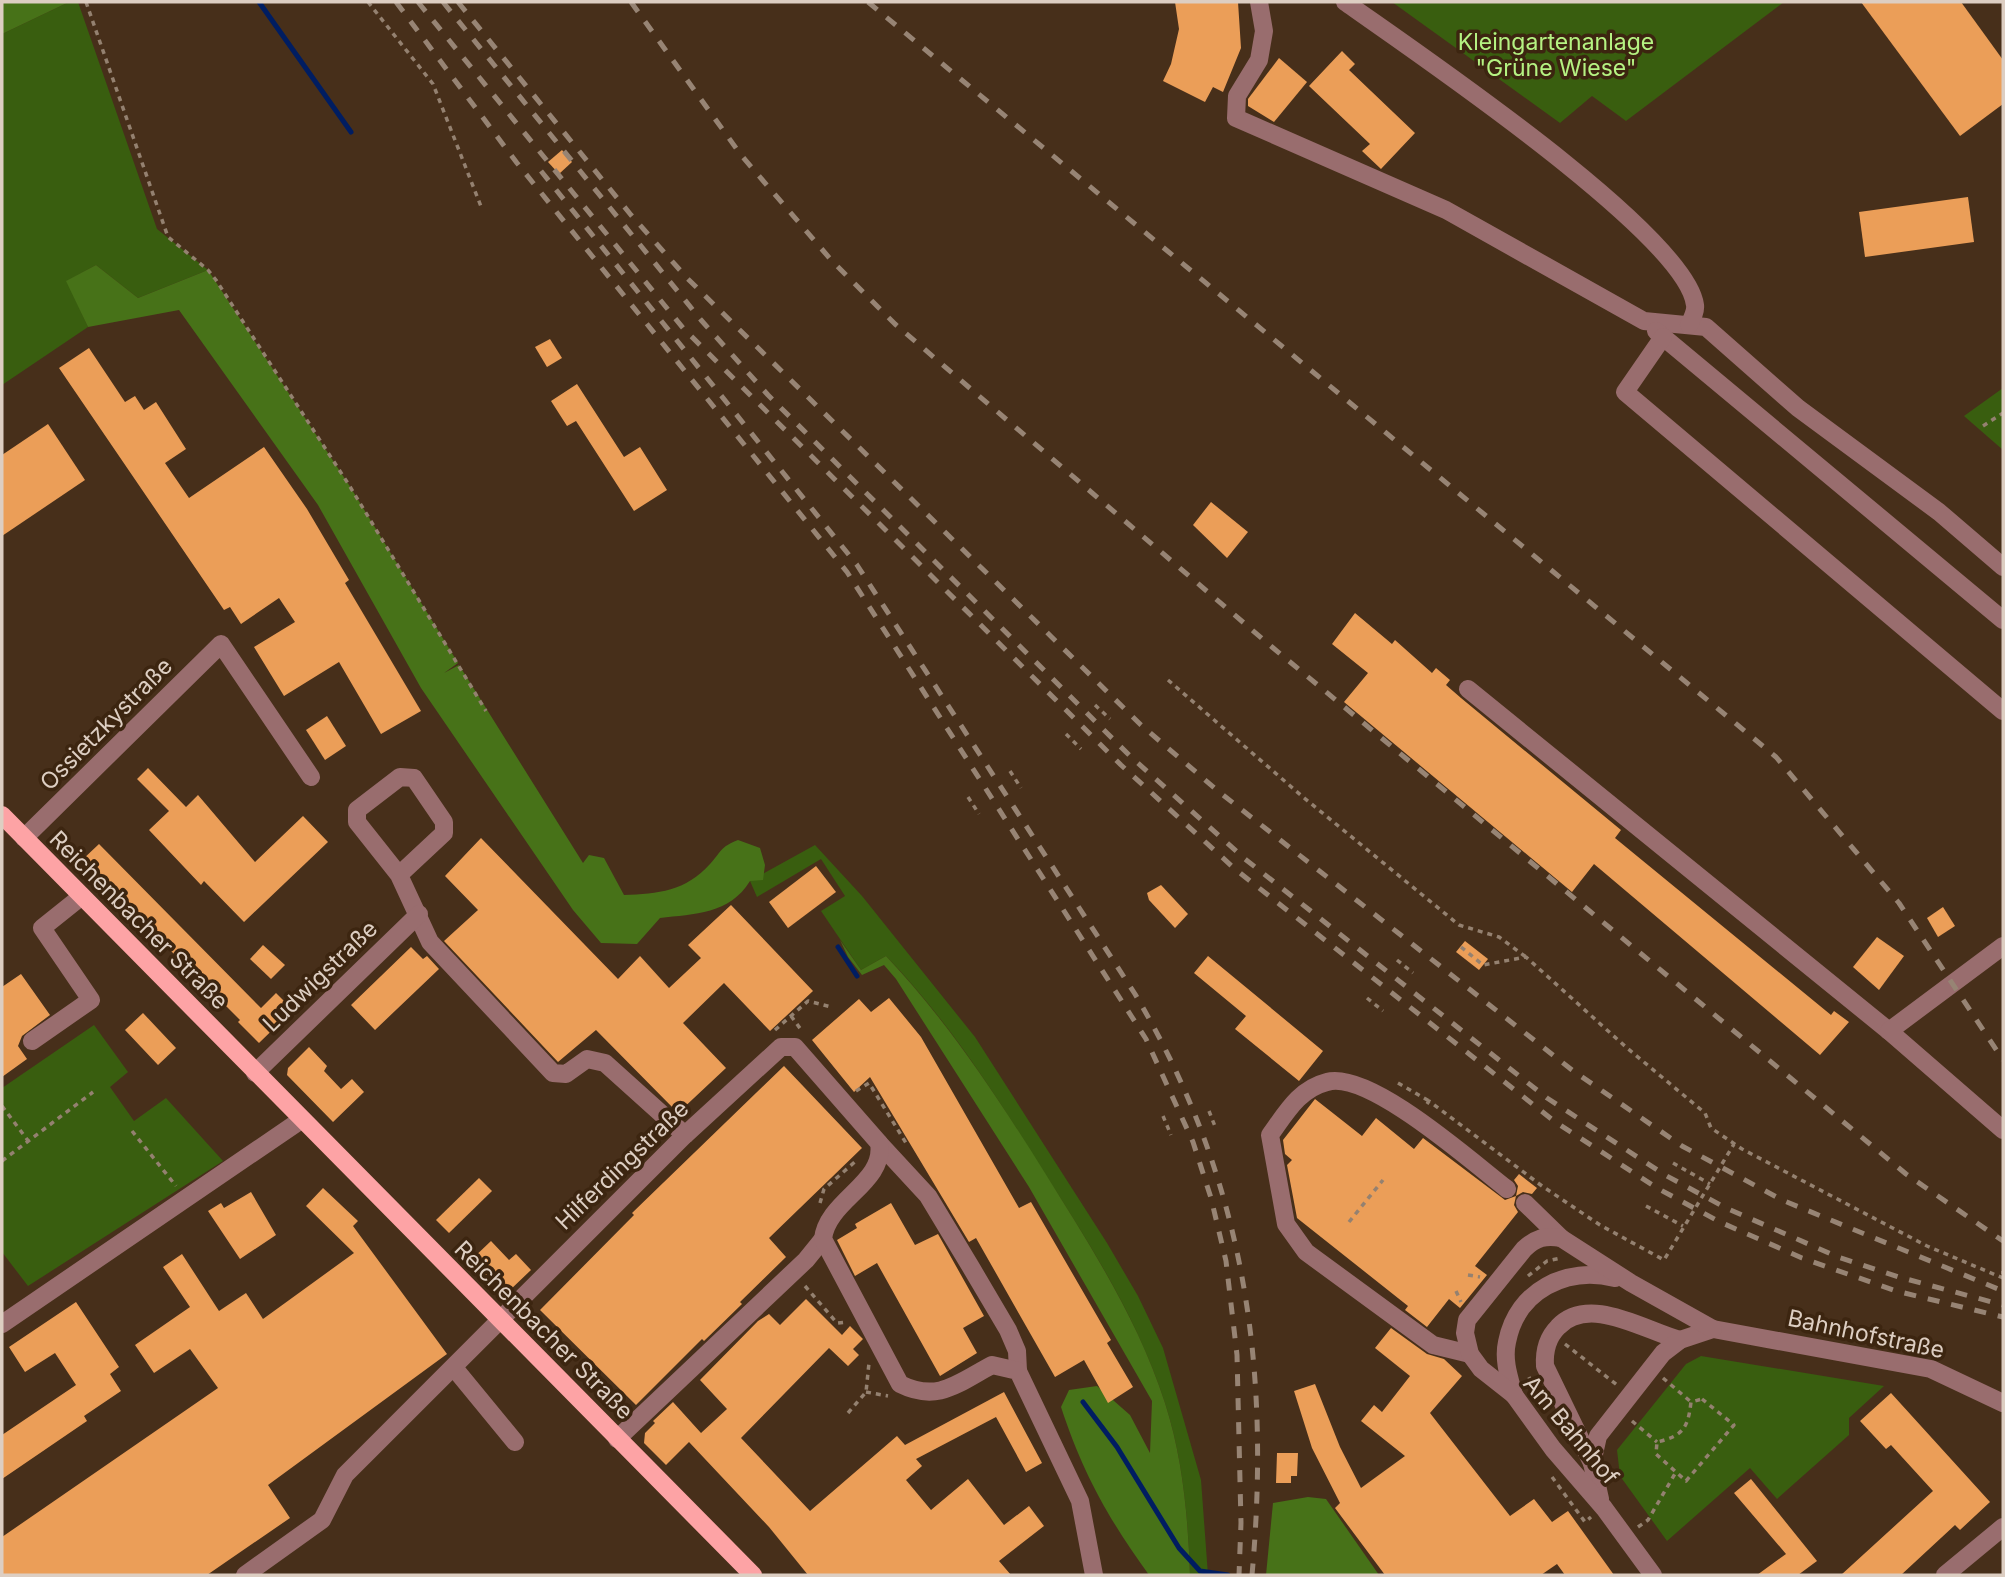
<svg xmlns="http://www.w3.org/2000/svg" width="2005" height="1577" viewBox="0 0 2005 1577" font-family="Inter,sans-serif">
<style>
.green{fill:#395e0f}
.forest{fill:#477218}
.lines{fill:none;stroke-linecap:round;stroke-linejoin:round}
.stream{stroke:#001d61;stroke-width:5}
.building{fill:#eb9e58}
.path{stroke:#948170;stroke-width:3.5;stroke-dasharray:5 5;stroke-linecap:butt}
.minor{stroke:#996d6e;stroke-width:18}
.major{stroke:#fda3a5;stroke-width:18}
.rail{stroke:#978474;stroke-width:5;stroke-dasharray:12 12;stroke-linecap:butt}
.labels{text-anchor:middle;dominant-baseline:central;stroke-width:7;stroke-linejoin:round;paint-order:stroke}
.park-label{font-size:23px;fill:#b5f282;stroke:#3c2510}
.street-label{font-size:23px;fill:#ddcec2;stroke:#3c2510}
</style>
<rect width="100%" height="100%" fill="#472f1a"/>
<!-- green -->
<g class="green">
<polygon points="69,2 78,2 157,229 208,270 138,298 96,265 67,281 88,327 2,385 2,34"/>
<polygon points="1392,2 1784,2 1626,121 1592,96 1560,123"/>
<polygon points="2003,388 2003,450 1964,416"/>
<path d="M815 845 862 896 975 1037 1107 1243 1138 1296 1163 1348 1201 1480 1208 1575H1190C1188 1517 1183 1459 1165 1403 1138 1320 1092 1247 1045 1174 998 1098 948 1020 886 956L861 970 821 911 845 896 821 859 757 897 750 881Z"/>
<polygon points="94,1025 128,1072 110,1087 134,1121 166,1098 223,1161 28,1286 2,1252 2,1088"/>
<polygon points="1701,1356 1884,1386 1849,1418 1849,1435 1777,1499 1750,1468 1667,1541 1620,1476 1617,1450 1686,1364"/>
</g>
<!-- forest -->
<g class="forest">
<polygon points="2,2 69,2 2,34"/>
<path d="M96 265 138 298 208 270 349 485 458 663 444 673 459 665 583 863 589 855 604 858 624 895C658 894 686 891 710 864 722 851 720 847 738 840L760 848 765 865 763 880 750 881C730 914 694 914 660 918L637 944 601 943 573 910 421 688 318 505 179 310 88 327 66 281Z"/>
<path d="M840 940 861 970 886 956C947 1020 998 1098 1045 1173 1091 1247 1138 1319 1165 1403 1183 1459 1188 1517 1190 1575H1149C1108 1518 1083 1474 1061 1407L1069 1390 1097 1386 1130 1415 1150 1453 1152 1401 1029 1187 896 979 884 965 862 975 848 957Z"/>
<polygon points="1308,1497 1326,1499 1379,1575 1266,1575 1273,1503"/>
</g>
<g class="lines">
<!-- stream -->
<g class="stream">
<polyline points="259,2 351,132"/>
<polyline points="838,947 857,976"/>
<polyline points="1083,1402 1117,1447 1179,1548 1200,1571 1228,1575"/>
</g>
</g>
<!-- building -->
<g class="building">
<polygon points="1175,2 1238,2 1241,48 1223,92 1213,87 1205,102 1163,81 1171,64 1179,29"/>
<polygon points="1861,2 1961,2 2003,60 2003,104 1960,136"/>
<polygon points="1342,51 1355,64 1349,70 1415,133 1381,169 1362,151 1370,144 1309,86"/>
<polygon points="1279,58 1307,82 1274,122 1248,106 1248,99"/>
<polygon points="562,150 572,162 559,174 548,162"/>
<polygon points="1968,197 1974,242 1865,257 1859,212"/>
<polygon points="550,339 562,358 547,367 535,347"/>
<polygon points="89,348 125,402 135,396 144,410 156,402 186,449 165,463 189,498 264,447 307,509 349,580 345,583 421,711 381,734 339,662 284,696 254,647 295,622 279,598 241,624 230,607 224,610 59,368"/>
<polygon points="577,384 624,457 640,447 667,490 634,511 576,421 567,426 551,401"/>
<polygon points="48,424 85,480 2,536 2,455"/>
<polygon points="1211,502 1248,532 1227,558 1193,525"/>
<polygon points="1355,613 1392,644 1395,640 1432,673 1436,668 1450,680 1446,685 1461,698 1621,830 1615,838 1831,1015 1834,1011 1849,1022 1820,1055 1594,864 1572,892 1344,702 1368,673 1332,644"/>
<polygon points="327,716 346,746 325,760 306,730"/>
<polygon points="148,768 186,807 198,795 255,862 303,816 328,842 244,922 204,881 201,885 149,830 169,811 137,779"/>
<polygon points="481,838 618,979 640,956 669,988 701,958 688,945 731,905 813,991 770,1031 724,983 683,1023 726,1068 678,1113 596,1030 558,1062 444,941 478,910 445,876"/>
<polygon points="99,844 261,1008 276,993 293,1010 259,1043 238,1022 240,1020 81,861"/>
<polygon points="816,866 836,892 788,928 769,902"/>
<polygon points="1161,885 1188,914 1175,928 1149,900 1147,893"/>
<polygon points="1943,907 1955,926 1938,937 1927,918"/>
<polygon points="1877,937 1904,956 1879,990 1853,967"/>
<polygon points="1465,941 1488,959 1479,970 1456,952"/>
<polygon points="263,945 285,965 271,979 250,959"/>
<polygon points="411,947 423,959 427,956 439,969 375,1030 351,1005"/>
<polygon points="1208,956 1323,1051 1299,1081 1235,1029 1246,1016 1194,973"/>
<polygon points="21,974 50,1015 22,1036 18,1046 27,1059 2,1077 2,987"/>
<polygon points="889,998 921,1037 1019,1208 1031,1202 1111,1340 1107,1343 1133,1387 1108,1403 1084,1360 1055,1377 976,1238 969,1242 870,1077 854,1092 812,1040 859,999 871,1012"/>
<polygon points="143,1013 176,1048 158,1065 125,1030"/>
<polygon points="309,1047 327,1066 324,1071 341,1089 352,1079 364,1092 333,1122 287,1075 288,1068"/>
<polygon points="784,1066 862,1148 769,1238 786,1257 740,1302 742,1304 704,1341 702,1339 636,1405 540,1310 634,1215 632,1213"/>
<polygon points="1315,1099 1362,1136 1376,1118 1414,1149 1423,1138 1505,1200 1516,1196 1518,1186 1514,1180 1519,1174 1537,1188 1532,1194 1523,1192 1516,1196 1514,1205 1518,1212 1475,1266 1487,1275 1460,1308 1449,1299 1427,1327 1405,1310 1408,1306 1297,1218 1287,1165 1292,1160 1285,1154 1283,1140"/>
<polygon points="479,1178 492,1191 449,1233 436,1220"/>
<polygon points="323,1188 358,1221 353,1226 447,1354 268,1485 290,1518 207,1575 2,1575 2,1537 218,1388 190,1349 154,1373 135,1345 190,1307 163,1267 182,1254 219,1311 246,1293 263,1319 354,1253 306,1206"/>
<polygon points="251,1192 276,1235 240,1259 208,1211 221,1203 224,1208"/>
<polygon points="891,1203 915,1245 938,1234 984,1316 963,1328 977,1353 940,1376 877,1263 855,1276 837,1240 857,1228 855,1224"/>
<polygon points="491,1241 509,1260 516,1254 531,1270 509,1291 501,1292 470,1261"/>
<polygon points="806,1299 842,1335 850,1326 863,1339 853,1349 859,1355 848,1366 829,1348 741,1438 810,1511 897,1436 905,1445 1004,1392 1042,1463 1026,1472 996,1417 916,1459 922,1466 906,1480 931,1510 968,1479 1004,1525 1029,1506 1044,1526 999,1561 1011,1575 808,1575 769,1527 689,1442 666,1465 644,1443 645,1433 655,1423 653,1421 673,1402 701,1433 727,1409 700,1380 758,1321 769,1314 780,1325"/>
<polygon points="76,1302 119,1367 110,1374 121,1391 84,1416 87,1421 2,1479 2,1435 76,1385 55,1353 25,1372 9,1347"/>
<polygon points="1391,1328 1427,1354 1444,1359 1462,1376 1430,1413 1510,1516 1534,1499 1552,1522 1568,1511 1614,1575 1565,1575 1557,1564 1541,1575 1385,1575 1335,1508 1340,1503 1312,1448 1294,1391 1315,1384 1340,1447 1361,1488 1405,1456 1361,1421 1374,1405 1382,1412 1410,1376 1375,1348"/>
<polygon points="1891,1393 1990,1502 1960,1530 1955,1525 1901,1575 1841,1575 1933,1491 1891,1445 1886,1449 1860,1421"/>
<polygon points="1277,1453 1298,1453 1297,1476 1291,1476 1291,1483 1276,1483"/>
<polygon points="1751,1479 1817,1561 1798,1575 1757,1575 1786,1554 1734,1493"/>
</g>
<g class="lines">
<!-- path -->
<g class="path">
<polyline points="86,2 168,237 208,270 216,280 349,485 486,711"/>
<polyline points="368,2 433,84 482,209"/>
<polyline points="1983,426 2003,413"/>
<polyline points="1168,680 1303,797 1459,925 1499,937 1526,957"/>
<polyline points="1095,705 1110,719"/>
<polyline points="1066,734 1081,749"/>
<polyline points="1010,771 1021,788"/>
<polyline points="968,797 979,814"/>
<polyline points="1461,947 1483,965 1526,957 1627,1048 1705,1113 1711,1128 1742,1149 1927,1246 2003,1278"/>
<polyline points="1397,960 1413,973"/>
<polyline points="1367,998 1383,1011"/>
<polyline points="791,1016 802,1031"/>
<polyline points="775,1030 808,1001 831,1007"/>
<polyline points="1398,1083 1429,1101"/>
<polyline points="856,1091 869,1083 906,1143"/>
<polyline points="1427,1104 1429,1101 1542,1186 1600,1225 1664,1260 1734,1144"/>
<polyline points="2,1106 29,1142"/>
<polyline points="1209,1111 1216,1129"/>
<polyline points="1163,1116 1171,1135"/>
<polyline points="132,1131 176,1186"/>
<polyline points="2,1161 93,1092"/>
<polyline points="1673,1163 1710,1184"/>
<polyline points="820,1203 824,1189 857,1160"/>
<polyline points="1646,1206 1683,1226"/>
<polyline points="1349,1222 1383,1180"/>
<polyline points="2003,1271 2003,1274"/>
<polyline points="1468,1275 1480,1277"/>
<polyline points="1528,1276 1547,1261 1561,1258"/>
<polyline points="805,1286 837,1323 847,1322"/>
<polyline points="1456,1291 1461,1302"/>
<polyline points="1565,1344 1617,1385"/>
<polyline points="1529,1377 1535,1392"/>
<polyline points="1663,1378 1691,1402"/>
<polyline points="866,1392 888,1396"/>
<path d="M1702 1399 1734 1425 1686 1481 1656 1454 1657 1442C1683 1436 1688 1428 1691 1402Z"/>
<polyline points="848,1413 866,1392 869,1363"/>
<polyline points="1632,1421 1657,1442"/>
<polyline points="1552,1477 1585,1522 1591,1517"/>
<polyline points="1638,1527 1648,1520 1676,1472"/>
</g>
<!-- minor -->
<g class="minor">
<polyline points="1259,2 1264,31 1259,60 1237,96 1236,118 1446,210 1644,321 1706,327 1798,408 1939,512 2003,567"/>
<path d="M1345 2C1411 49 1686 234 1695 305 1696 311 1692 319 1689 325"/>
<polyline points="1656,331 2003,620"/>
<polyline points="1663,337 1625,392 2003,711"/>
<polyline points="1468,689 1889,1031"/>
<polyline points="24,838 221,644 311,777"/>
<polyline points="399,875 357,822 357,810 400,777 414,778 444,822 444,833 399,875 430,942 553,1073 566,1074 587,1059 605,1063 685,1135"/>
<polyline points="2003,946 1889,1031 2003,1130"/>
<polyline points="32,1041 91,1000 42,928 82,896"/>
<polyline points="255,1073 419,914"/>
<polyline points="879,1143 928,1196 972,1269 1008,1330 1017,1351 1018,1371"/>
<polyline points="1525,1203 1561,1238"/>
<polyline points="2,1324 301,1120"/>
<path d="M1470 1354 1433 1345 1306 1252 1286 1224 1270 1135C1286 1113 1299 1089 1327 1082 1369 1070 1472 1162 1507 1189"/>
<polyline points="455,1369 515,1442"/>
<path d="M1514 1395C1509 1377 1503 1360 1507 1342 1517 1290 1567 1266 1615 1278"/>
<polyline points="617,1439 806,1260 823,1239"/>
<path d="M1592 1463 1545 1366C1544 1351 1547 1338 1558 1327 1589 1294 1645 1331 1680 1340"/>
<polyline points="1600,1499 1592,1463 1598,1436 1663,1353 1680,1340 1713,1329 1931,1369 2003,1403"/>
<path d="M245 1575 322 1520 345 1475 685 1135 781 1047H795L879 1143C886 1183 827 1200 823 1239L900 1384C938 1403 958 1383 992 1365L1018 1371 1080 1501 1094 1575"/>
<path d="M1653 1575 1604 1508 1553 1449 1514 1395 1481 1369 1470 1354 1465 1333 1467 1320 1524 1249C1536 1238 1545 1235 1561 1238L1631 1283 1713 1329"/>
<polyline points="1945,1575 2003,1527"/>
</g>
<!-- major -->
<polyline class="major" points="2,815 753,1575"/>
<!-- rail -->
<g class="rail">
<polyline points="396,2 517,163 847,572 1146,1039 1193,1142 1211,1198 1226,1261 1237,1355 1241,1523 1239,1575"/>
<polyline points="418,2 683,328 1121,765 1235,869 1554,1121 1657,1188 1720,1222 1802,1258 1896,1291 2003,1317"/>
<polyline points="443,2 701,320 768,395 1130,756 1245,859 1547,1098 1665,1175 1726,1208 1838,1257 1899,1277 2003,1305"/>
<polyline points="458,2 631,215 687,278 1141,725 1218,791 1572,1070 1682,1146 1782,1200 2003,1291"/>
<polyline points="631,2 741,155 832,261 895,324 1272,647 1906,1174 2003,1241"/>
<polyline points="868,2 1776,757 1899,903 2003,1060"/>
<path d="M541 171 857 565 1135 994C1244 1178 1271 1364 1252 1575"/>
</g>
</g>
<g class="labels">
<!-- park labels -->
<g class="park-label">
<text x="1556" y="42">Kleingartenanlage<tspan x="1556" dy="26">"Grüne Wiese"</tspan></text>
</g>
<!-- street labels -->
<g class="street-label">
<text transform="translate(106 724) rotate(-45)">Ossietzkystraße</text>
<text transform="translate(139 920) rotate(45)">Reichenbacher Straße</text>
<text transform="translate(320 976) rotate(-44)">Ludwigstraße</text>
<text transform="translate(622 1165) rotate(-44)">Hilferdingstraße</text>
<text transform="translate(544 1330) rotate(45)">Reichenbacher Straße</text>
<text transform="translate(1866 1334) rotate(12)">Bahnhofstraße</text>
<text transform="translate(1571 1430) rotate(50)">Am Bahnhof</text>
</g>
</g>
<!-- border -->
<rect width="2005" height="1577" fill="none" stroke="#ddcec2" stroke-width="7"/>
</svg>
